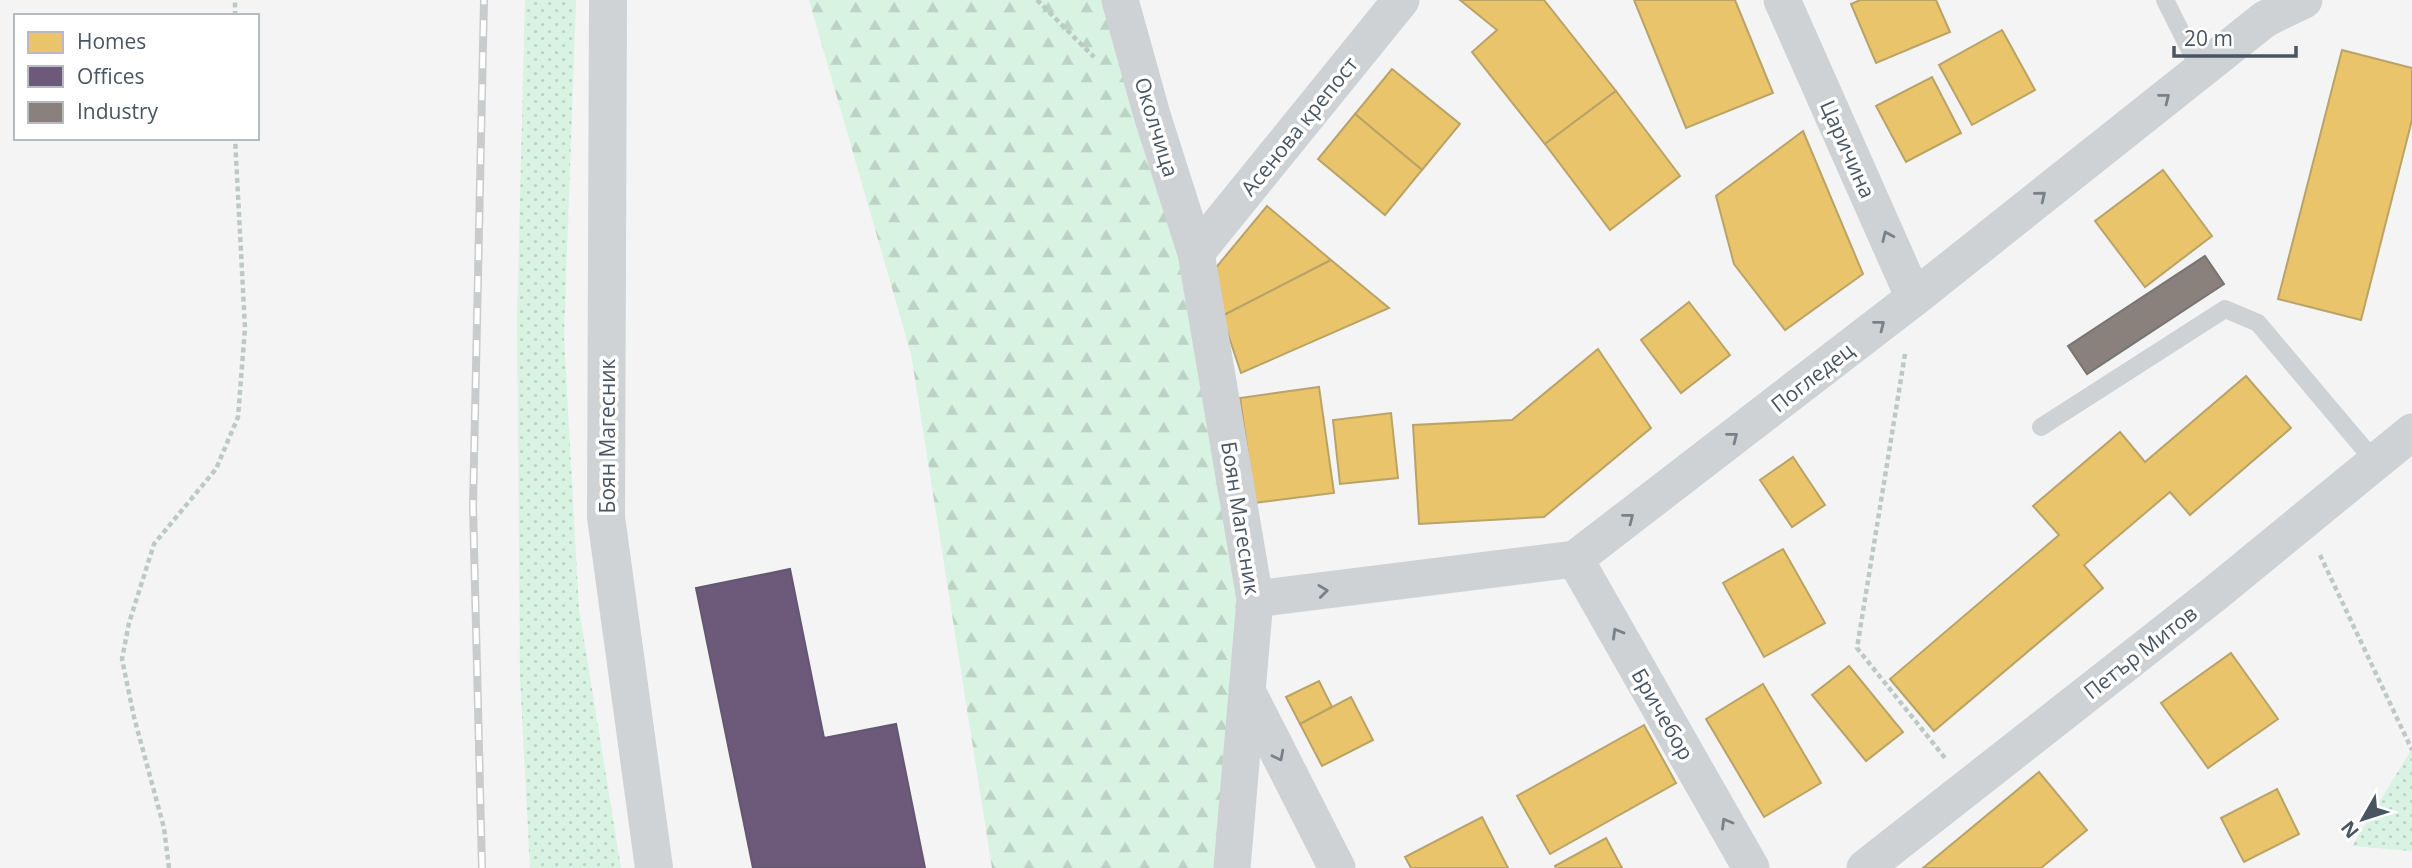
<svg xmlns="http://www.w3.org/2000/svg" width="2412" height="868" viewBox="0 0 2412 868" font-family="'Open Sans',sans-serif">
<style>
.green{fill:url(#green-dots)}
.forest{fill:url(#forest-firs)}
.homes{fill:#e9c46a;stroke:#b9a367;stroke-width:2}
.offices{fill:#6d597a;stroke:#625872;stroke-width:2}
.industry{fill:#8a817c;stroke:#767474;stroke-width:2}
.lines{fill:none;stroke-linecap:round;stroke-linejoin:round}
.path{stroke:#bdc9c4;stroke-width:4.5;stroke-dasharray:5 3.5;stroke-linecap:butt}
.lane{stroke:#cfd2d4;stroke-width:18}
.street{stroke:#cfd2d4;stroke-width:37}
.secondary{stroke:#cfd3d5;stroke-width:38}
.rail-casing{stroke:#cacbcd;stroke-width:8}
.rail{stroke:#fff;stroke-width:5;stroke-dasharray:16;stroke-linecap:butt}
.oneway{stroke:#788189}
.labels{text-anchor:middle;dominant-baseline:central;stroke-width:7;stroke-linejoin:round;paint-order:stroke}
.street-label{font-size:21px;fill:#495661;stroke:#fff}
</style>
<defs>
<pattern id="green-dots" width="8" height="8" patternUnits="userSpaceOnUse" patternTransform="scale(1.75)"><rect width="8" height="8" fill="#d8f3e2"/><path d="M2 2h.1M6 6h.1" fill="none" stroke="#bbd2c4" stroke-width="1.8" stroke-linecap="round"/></pattern>
<pattern id="forest-firs" width="22" height="20" patternUnits="userSpaceOnUse" patternTransform="scale(1.75)"><rect width="22" height="20" fill="#d8f3e2"/><path d="M5 1l3.5 6h-7zM16 11l3.5 6h-7z" fill="#bbd2c4"/></pattern>
</defs>
<rect width="100%" height="100%" fill="#f4f4f4"/>
<!-- green -->
<g class="green">
<polygon points="525,0 576,0 564,337 579,609 621,868 530,868 520,678 517,319"/>
<polygon points="2412,749 2412,851 2352,846"/>
</g>
<!-- forest -->
<polygon class="forest" points="809,0 1120,0 1152,115 1255,599 1232,868 992,868 911,354"/>
<!-- homes -->
<g class="homes">
<polygon points="1460,0 1544,0 1616,91 1545,144 1472,52 1497,30"/>
<polygon points="1634,0 1735,0 1773,93 1686,128"/>
<polygon points="1860,0 1936,0 1950,32 1876,63 1851,4"/>
<polygon points="2002,30 2035,90 1972,125 1939,65"/>
<polygon points="2342,50 2412,68 2412,120 2361,320 2278,299"/>
<polygon points="1392,69 1460,124 1422,170 1355,114"/>
<polygon points="1932,77 1961,133 1906,162 1876,106"/>
<polygon points="1616,91 1680,176 1610,230 1545,144"/>
<polygon points="1355,114 1422,170 1385,215 1318,159"/>
<polygon points="1803,131 1863,274 1785,330 1734,264 1716,196"/>
<polygon points="2163,170 2212,236 2145,287 2095,221"/>
<polygon points="1267,206 1331,260 1222,316 1209,276"/>
<polygon points="1331,260 1389,308 1241,373 1222,316"/>
<polygon points="1689,302 1730,355 1681,393 1641,340"/>
<polygon points="1598,349 1651,428 1544,517 1419,524 1413,425 1512,420"/>
<polygon points="2246,376 2291,428 2190,515 2170,492 2084,565 2103,588 1934,731 1890,679 2059,535 2033,506 2120,432 2145,462"/>
<polygon points="1319,387 1334,493 1255,503 1240,398"/>
<polygon points="1391,413 1398,478 1340,484 1333,420"/>
<polygon points="1793,457 1825,505 1792,527 1760,480"/>
<polygon points="1783,549 1825,623 1764,657 1723,583"/>
<polygon points="2231,653 2278,719 2208,768 2161,703"/>
<polygon points="1849,666 1903,732 1866,761 1812,695"/>
<polygon points="1319,681 1332,707 1300,724 1286,697"/>
<polygon points="1763,684 1821,783 1764,817 1706,719"/>
<polygon points="1351,697 1373,740 1322,766 1300,724"/>
<polygon points="1644,725 1676,783 1550,854 1517,796"/>
<polygon points="2039,772 2087,830 2041,868 1923,868"/>
<polygon points="2277,789 2299,834 2244,862 2221,818"/>
<polygon points="1482,817 1508,868 1411,868 1405,857"/>
<polygon points="1606,838 1622,868 1556,868 1555,866"/>
</g>
<!-- offices -->
<polygon class="offices" points="790,569 824,738 896,724 925,868 753,868 696,588"/>
<!-- industry -->
<polygon class="industry" points="2205,256 2224,284 2087,374 2068,346"/>
<g class="lines">
<!-- path -->
<g class="path">
<polyline points="1037,0 1094,57"/>
<polyline points="235,16 235,0"/>
<polyline points="1905,354 1857,648 1945,758"/>
<polyline points="2320,555 2412,750"/>
<polyline points="169,868 164,828 134,717 122,659 129,623 154,544 216,469 238,417 245,328 235,138"/>
</g>
<!-- lane -->
<g class="lane">
<polyline points="2165,0 2200,70"/>
<polyline points="2041,427 2225,309 2258,323 2376,463"/>
</g>
<!-- street -->
<g class="street">
<polyline points="1120,0 1152,115 1196,253 1255,599 1232,868"/>
<polyline points="1782,0 1914,298"/>
<polyline points="1196,253 1401,0"/>
<polyline points="1575,559 1751,868"/>
<polyline points="1255,599 1575,559 1914,298 2265,19 2304,0"/>
<polyline points="1249,695 1337,868"/>
<polyline points="1865,868 2213,595 2412,432"/>
</g>
<!-- secondary -->
<polyline class="secondary" points="608,0 606,517 654,868"/>
<defs>
<polyline id="rail" points="482,868 473,506 484,0"/>
</defs>
<!-- rail casing -->
<use href="#rail" class="rail-casing"/>
<!-- rail -->
<use href="#rail" class="rail"/>
</g>
<!-- one-way arrows -->
<defs><path id="oneway-chevron" d="M-2-3.5L2.5 0L-2 3.5" fill="none" stroke-width="1.6" stroke-linecap="round" stroke-linejoin="round" transform="scale(1.75)"/></defs>
<g class="oneway">
<use href="#oneway-chevron" transform="translate(2165 98) rotate(-38)"/>
<use href="#oneway-chevron" transform="translate(2041 196) rotate(-39)"/>
<use href="#oneway-chevron" transform="translate(1887 236) rotate(-114)"/>
<use href="#oneway-chevron" transform="translate(1880 325) rotate(-38)"/>
<use href="#oneway-chevron" transform="translate(1733 437) rotate(-38)"/>
<use href="#oneway-chevron" transform="translate(1629 518) rotate(-38)"/>
<use href="#oneway-chevron" transform="translate(1323 591) rotate(-7)"/>
<use href="#oneway-chevron" transform="translate(1617 633) rotate(-120)"/>
<use href="#oneway-chevron" transform="translate(1279 756) rotate(63)"/>
<use href="#oneway-chevron" transform="translate(1726 823) rotate(-120)"/>
</g>
<g class="labels">
<!-- street labels -->
<g class="street-label">
<text transform="translate(1299 126) rotate(-51)">Асенова крепост</text>
<text transform="translate(1157 127) rotate(73)">Околчица</text>
<text transform="translate(1848 149) rotate(66)">Царичина</text>
<text transform="translate(1812 377) rotate(-38)">Погледец</text>
<text transform="translate(607 436) rotate(-90)">Боян Магесник</text>
<text transform="translate(1241 518) rotate(81)">Боян Магесник</text>
<text transform="translate(2140 652) rotate(-38)">Петър Митов</text>
<text transform="translate(1663 714) rotate(60)">Бричебор</text>
</g>
</g>
<!-- legend -->
<rect x="14" y="14" width="245" height="126" fill="#ffffff" stroke="#b6bbc0" stroke-width="2"/>
<rect x="28" y="32" width="35" height="21" fill="#e9c46a" stroke="#b6bbc0" stroke-width="2"/>
<text x="77" y="49" font-size="21" fill="#495661">Homes</text>
<rect x="28" y="66" width="35" height="21" fill="#6d597a" stroke="#b6bbc0" stroke-width="2"/>
<text x="77" y="84" font-size="21" fill="#495661">Offices</text>
<rect x="28" y="102" width="35" height="21" fill="#8a817c" stroke="#b6bbc0" stroke-width="2"/>
<text x="77" y="119" font-size="21" fill="#495661">Industry</text>
<!-- north arrow -->
<g transform="translate(2363 819) rotate(231)" stroke="#ffffff" stroke-width="5" paint-order="stroke">
<path d="M0-5L12 26L0 18L-12 26Z" fill="#495661"/>
<text y="-10" font-size="19" font-weight="bold" text-anchor="middle" fill="#495661">N</text>
</g>
<!-- scale -->
<path d="M2174 46v10h122v-10" fill="none" stroke="#495661" stroke-width="3.5"/>
<text x="2184" y="46" font-size="21" fill="#495661" stroke="#ffffff" stroke-width="5" paint-order="stroke">20 m</text>
</svg>
